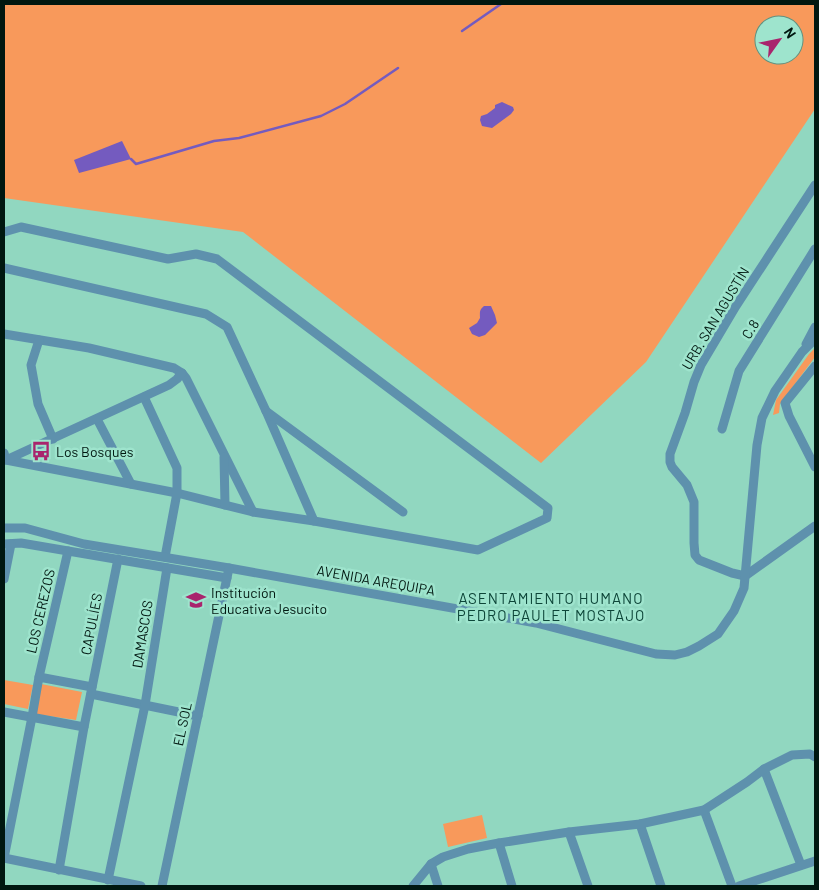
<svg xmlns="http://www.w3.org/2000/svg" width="819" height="890" viewBox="0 0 819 890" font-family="Barlow,sans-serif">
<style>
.green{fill:#f8995b;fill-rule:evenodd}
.water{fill:#745bbf}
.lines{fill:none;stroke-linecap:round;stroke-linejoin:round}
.stream{stroke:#745bbf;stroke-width:2.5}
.minor{stroke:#5e91ad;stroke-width:9}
.labels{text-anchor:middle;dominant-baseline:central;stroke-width:5;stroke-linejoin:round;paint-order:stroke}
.street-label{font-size:14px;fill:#001710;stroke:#9ee4cd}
.poi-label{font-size:14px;fill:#001710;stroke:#9ee4cd;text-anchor:start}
.neighbourhood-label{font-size:15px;letter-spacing:1px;fill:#0d4538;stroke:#9ee4cd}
</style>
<rect width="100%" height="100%" fill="#91d7c0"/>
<!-- green -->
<g class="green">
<path d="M4 4H815V109L646 362 541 463 243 232 4 198ZM764 25H794V55H764Z"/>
<polygon points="815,348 815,357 780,404 779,413 773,415 776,400 809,354"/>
<polygon points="4,680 33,685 28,709 4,704"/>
<polygon points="41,684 82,692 76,720 35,714"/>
<polygon points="482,815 487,838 448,847 443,824"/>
</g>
<!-- water -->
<g class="water">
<polygon points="502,102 513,107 514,110 511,114 492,128 482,126 480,120 481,116 487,114 495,108 495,105"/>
<polygon points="122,141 131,159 79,173 74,160"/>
<path d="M484 306H491L495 315 497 323 485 335 479 337 472 334 469 328 477 323 480 318C480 312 479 310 484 306Z"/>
</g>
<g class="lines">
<!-- stream -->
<g class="stream">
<polyline points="462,31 501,4"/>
<polyline points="131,159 136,164 214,141 239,138 321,116 345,104 398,68"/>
</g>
<!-- minor -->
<g class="minor">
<polyline points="815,185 736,306 701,365 694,382 685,413 670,454 670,462 672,467 687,485 694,502 694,543 695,555 699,560 732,573 745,576 815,526"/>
<polyline points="4,232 21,227 168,259 196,254 217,259 548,508 547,518 478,550 314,521 253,512 177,493 6,460 4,453"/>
<polyline points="4,268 206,314 227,327 266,411 314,521"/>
<polyline points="4,334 89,348 174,368 182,373 186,378 253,512"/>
<polyline points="39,340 31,365 38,404 53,439"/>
<polyline points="806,344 815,327"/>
<polyline points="815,366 785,403 789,416 815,467"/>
<polyline points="144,397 177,468 177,493 165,557"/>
<polyline points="266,411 403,512"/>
<polyline points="97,419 131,484"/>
<polyline points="722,429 739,371 815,249"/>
<polyline points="224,457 225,505"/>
<polyline points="6,460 169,385 177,379 182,373"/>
<polyline points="4,528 25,528 84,544 229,568 536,623 656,654 675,655 687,652 699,646 718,634 734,611 744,588 757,445 762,418 775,391 802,352 815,339"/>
<polyline points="4,544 21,543 227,578"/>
<polyline points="4,579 11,544"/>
<polyline points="39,677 68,551"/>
<polyline points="91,694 198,716"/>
<polyline points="4,712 84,727"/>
<polyline points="764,769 801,865"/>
<polyline points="704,810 732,886"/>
<polyline points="640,824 661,886"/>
<polyline points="569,832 588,886"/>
<polyline points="499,843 512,886"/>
<polyline points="4,858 32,717 39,677 92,687"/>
<polyline points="4,858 141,886"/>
<polyline points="431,864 438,886"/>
<polyline points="59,870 84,727 118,559"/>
<polyline points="108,880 145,705 167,568"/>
<polyline points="162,886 229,568"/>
<polyline points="413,886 431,864 443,857 468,849 499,843 569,832 640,824 704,810 747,782 764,769 792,755 810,754 815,757"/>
<polyline points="739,886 815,861"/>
</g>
</g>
<!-- icons -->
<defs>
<symbol id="bus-bare" viewBox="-9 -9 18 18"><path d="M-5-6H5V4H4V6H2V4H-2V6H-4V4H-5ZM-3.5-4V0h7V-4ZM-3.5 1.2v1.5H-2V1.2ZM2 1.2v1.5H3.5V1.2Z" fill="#a9246d" stroke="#9ee4cd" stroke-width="2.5" paint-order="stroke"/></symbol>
<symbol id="school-bare" viewBox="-9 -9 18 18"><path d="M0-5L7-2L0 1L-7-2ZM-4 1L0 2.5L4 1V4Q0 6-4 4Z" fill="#a9246d" stroke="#9ee4cd" stroke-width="2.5" paint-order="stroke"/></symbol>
</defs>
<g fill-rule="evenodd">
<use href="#bus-bare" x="27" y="437" width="28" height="28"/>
<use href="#school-bare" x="182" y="586" width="28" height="28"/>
</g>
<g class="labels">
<!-- street labels -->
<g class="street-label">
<text transform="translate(715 318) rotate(-59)">URB. SAN AGUSTÍN</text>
<text transform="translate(750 329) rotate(-58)">C.8</text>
<text transform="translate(376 580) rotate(10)">AVENIDA AREQUIPA</text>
<text transform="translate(40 611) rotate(-77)">LOS CEREZOS</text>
<text transform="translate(91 624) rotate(-79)">CAPULÍES</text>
<text transform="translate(142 634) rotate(-81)">DAMASCOS</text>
<text transform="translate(182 724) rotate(-78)">EL SOL</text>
</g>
<!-- poi labels -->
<g class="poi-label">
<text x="56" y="451">Los Bosques</text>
<text x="211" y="592">Institución<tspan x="211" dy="16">Educativa Jesucito</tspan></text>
</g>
<!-- neighbourhood labels -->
<g class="neighbourhood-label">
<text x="551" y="598">ASENTAMIENTO HUMANO<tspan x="551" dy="17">PEDRO PAULET MOSTAJO</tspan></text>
</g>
</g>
<!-- border -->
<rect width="819" height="890" fill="none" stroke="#001710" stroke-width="10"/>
<!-- north arrow -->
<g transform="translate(779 40) rotate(57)"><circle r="24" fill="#9ee4cd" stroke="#5f9281"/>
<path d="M0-4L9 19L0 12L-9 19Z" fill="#a9246d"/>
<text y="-8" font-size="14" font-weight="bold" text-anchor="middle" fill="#001710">N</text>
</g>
</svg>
